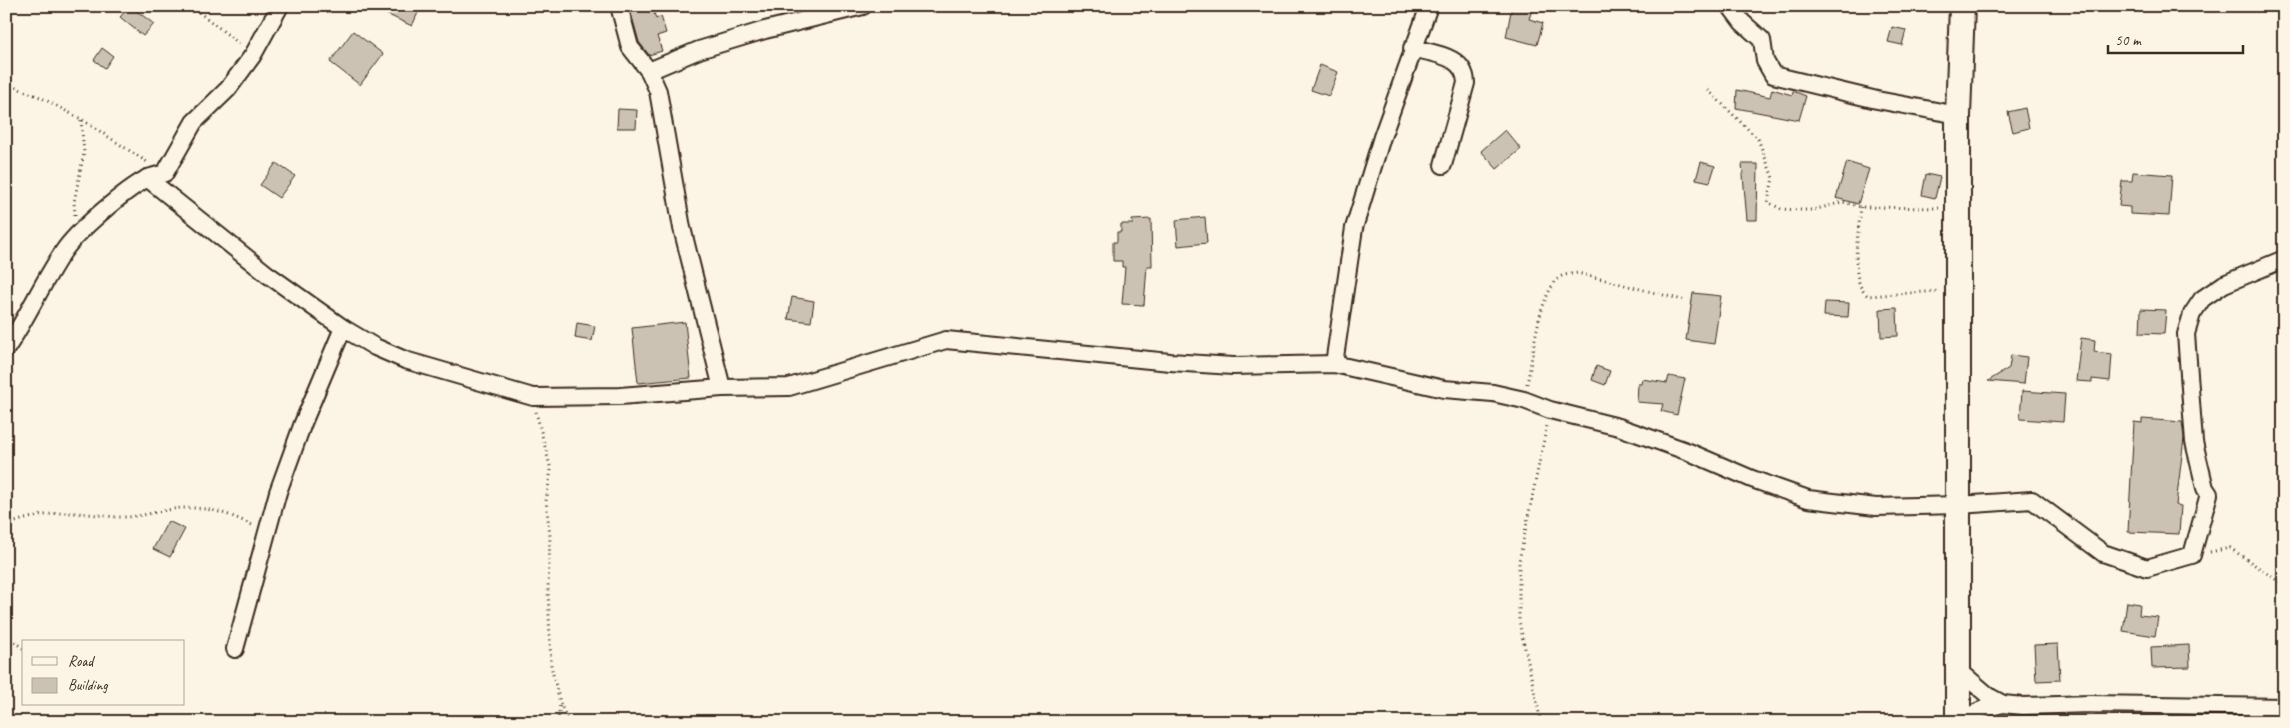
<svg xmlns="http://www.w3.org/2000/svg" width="2290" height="728" viewBox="0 0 2290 728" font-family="Caveat,sans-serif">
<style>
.building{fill:#ccc2b3;stroke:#3b2a1e}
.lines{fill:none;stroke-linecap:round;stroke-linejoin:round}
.street-casing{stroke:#3b2a1e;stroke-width:20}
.secondary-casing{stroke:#3b2a1e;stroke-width:28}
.path{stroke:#3b2a1e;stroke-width:3;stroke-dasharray:1 4;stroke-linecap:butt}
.street{stroke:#fcf5e5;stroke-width:16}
.secondary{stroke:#fcf5e5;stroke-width:24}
</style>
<rect width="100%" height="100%" fill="#fcf5e5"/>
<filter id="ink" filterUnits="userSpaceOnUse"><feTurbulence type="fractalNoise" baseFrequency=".02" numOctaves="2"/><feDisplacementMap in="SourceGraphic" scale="10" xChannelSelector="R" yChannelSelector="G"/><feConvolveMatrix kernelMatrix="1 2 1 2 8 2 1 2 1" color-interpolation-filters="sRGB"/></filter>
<g filter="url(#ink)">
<!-- building -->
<g class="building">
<polygon points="130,6 154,24 143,36 120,17"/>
<polygon points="369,6 421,6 412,26"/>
<polygon points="629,6 652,6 656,19 661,16 666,33 657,36 662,51 649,55 639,42"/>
<polygon points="1512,6 1532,10 1529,19 1543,23 1537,45 1506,37"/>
<polygon points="1892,27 1906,30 1902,45 1888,42"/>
<polygon points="353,31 383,54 360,85 330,62"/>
<polygon points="102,48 113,56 105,68 94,60"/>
<polygon points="1320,65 1338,72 1329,96 1311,90"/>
<polygon points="1772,89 1792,95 1793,91 1806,96 1799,120 1736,108 1737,90 1770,97"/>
<polygon points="2025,108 2029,128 2013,132 2008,112"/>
<polygon points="618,109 637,110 636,128 617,128"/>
<polygon points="1505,130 1521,149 1497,169 1481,151"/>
<polygon points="1701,162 1715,166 1710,182 1696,179"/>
<polygon points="1847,162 1869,169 1858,204 1836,198"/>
<polygon points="276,163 295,176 279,198 260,185"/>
<polygon points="1742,164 1758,164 1757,220 1747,220"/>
<polygon points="2133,172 2172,175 2169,216 2130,214 2130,207 2119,206 2122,181 2132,181"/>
<polygon points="1926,174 1940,177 1935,198 1922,195"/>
<polygon points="1205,217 1207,243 1178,246 1176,220"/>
<polygon points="1151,219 1152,266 1147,266 1144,305 1122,304 1125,267 1122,267 1122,261 1113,261 1113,242 1117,242 1117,232 1121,232 1121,224 1133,224 1132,220"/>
<polygon points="1693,293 1721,296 1714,344 1686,340"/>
<polygon points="792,297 814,301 811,322 788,319"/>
<polygon points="1825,302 1849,303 1848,317 1824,316"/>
<polygon points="1897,308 1898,336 1881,337 1880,309"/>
<polygon points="2141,309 2166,310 2164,334 2140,333"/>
<polygon points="685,322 691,378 638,383 632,328"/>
<polygon points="577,323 595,326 592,341 575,338"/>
<polygon points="2081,338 2095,340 2094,352 2112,354 2110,381 2092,379 2092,382 2076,381"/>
<polygon points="2011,355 2027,357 2024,384 1988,381 2009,368"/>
<polygon points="1596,366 1610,371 1605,385 1592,380"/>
<polygon points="1669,376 1685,379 1677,415 1661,411 1663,404 1637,402 1638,384 1641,384 1642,379 1667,383"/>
<polygon points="2022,391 2065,394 2063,422 2020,419"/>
<polygon points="2142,419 2182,422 2184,438 2176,505 2181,506 2179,534 2128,532 2134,422 2142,423"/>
<polygon points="168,521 185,529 170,557 153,549"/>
<polygon points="2127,602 2140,604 2139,615 2158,617 2155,636 2123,631"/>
<polygon points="2058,644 2060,680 2036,681 2034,645"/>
<polygon points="2189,645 2190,667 2152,668 2151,647"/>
</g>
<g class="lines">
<defs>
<g id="street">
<polyline points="619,6 630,47 649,71 658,91 682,228 722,388"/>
<polyline points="1730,6 1742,22 1762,40 1765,61 1773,75 1877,100 1958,115"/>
<path d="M1412 48C1434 54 1465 55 1466 83L1443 165"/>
<polyline points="649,71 699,50 765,30 863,6"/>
<polyline points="147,178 267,274 343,328 375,347 405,360 533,397 620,396 722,388 789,387 946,340 1170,362 1233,366 1334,364 1444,389 1493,393 1524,400 1550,410 1619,427 1689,452 1752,479 1808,499 1876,507 1959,505 2032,500 2103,553 2147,568 2192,555 2209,494 2205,488 2194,442 2186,334 2192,314 2202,299 2224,284 2284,259"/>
<path d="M6 349C27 318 42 283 63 252 77 231 124 191 146 179 152 176 159 175 165 173L194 122 228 89 253 55 280 6"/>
<polyline points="1334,364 1354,228 1382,137 1429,6"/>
<polyline points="235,649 278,492 303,423 343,328"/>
<polyline points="1956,668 1990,697 2003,704 2023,706 2090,704 2284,707"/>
<polyline points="1958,722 1983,709 2003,704"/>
</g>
<polyline id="secondary" points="1958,722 1958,115 1962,6"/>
</defs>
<!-- street casing -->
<use href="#street" class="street-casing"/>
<!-- secondary casing -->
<use href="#secondary" class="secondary-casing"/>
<!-- path -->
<g class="path">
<polyline points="191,6 241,45"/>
<polyline points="6,84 40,97 81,119 147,162"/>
<polyline points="1708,90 1758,139 1773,178 1768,202 1781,209 1798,210 1813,210 1843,202 1861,207 1939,208"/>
<path d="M1861 207C1859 230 1848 282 1868 296L1939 291"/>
<polyline points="75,215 74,202 84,153 81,120"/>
<path d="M1527 384C1533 357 1538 294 1560 277 1565 274 1572 274 1578 273L1683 300"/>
<polyline points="536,412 551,470 546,501 550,536 548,589 551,666 560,703 569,722"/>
<path d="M6 525C34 515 59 511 88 514 100 515 111 517 122 517 138 517 152 513 167 510 198 504 224 511 252 525"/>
<polyline points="2210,552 2230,548 2284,585"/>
<polyline points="6,636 24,649"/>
<polyline points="558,722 560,704"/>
<polyline points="1541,722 1519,621 1519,561 1547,425"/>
</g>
<!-- street -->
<use href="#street" class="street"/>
<!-- secondary -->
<use href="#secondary" class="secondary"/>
</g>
</g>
<!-- margin -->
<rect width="2290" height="728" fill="none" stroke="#fcf5e5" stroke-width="25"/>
<rect x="12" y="12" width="2265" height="703" fill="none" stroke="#3b2a1e" stroke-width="2" filter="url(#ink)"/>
<!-- legend -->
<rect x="22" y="640" width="162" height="65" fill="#fcf5e5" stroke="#afa495"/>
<rect x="32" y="657" width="25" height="8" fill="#fcf5e5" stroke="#afa495"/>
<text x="68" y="666" font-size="15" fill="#3b2a1e">Road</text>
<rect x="32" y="678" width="25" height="15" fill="#ccc2b3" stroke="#afa495"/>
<text x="68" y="690" font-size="15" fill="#3b2a1e">Building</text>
<!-- scale -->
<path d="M2108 45v8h135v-8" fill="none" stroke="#3b2a1e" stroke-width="2.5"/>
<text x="2115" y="45" font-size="15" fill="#3b2a1e" stroke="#fcf5e5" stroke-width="4" paint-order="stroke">50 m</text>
</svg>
